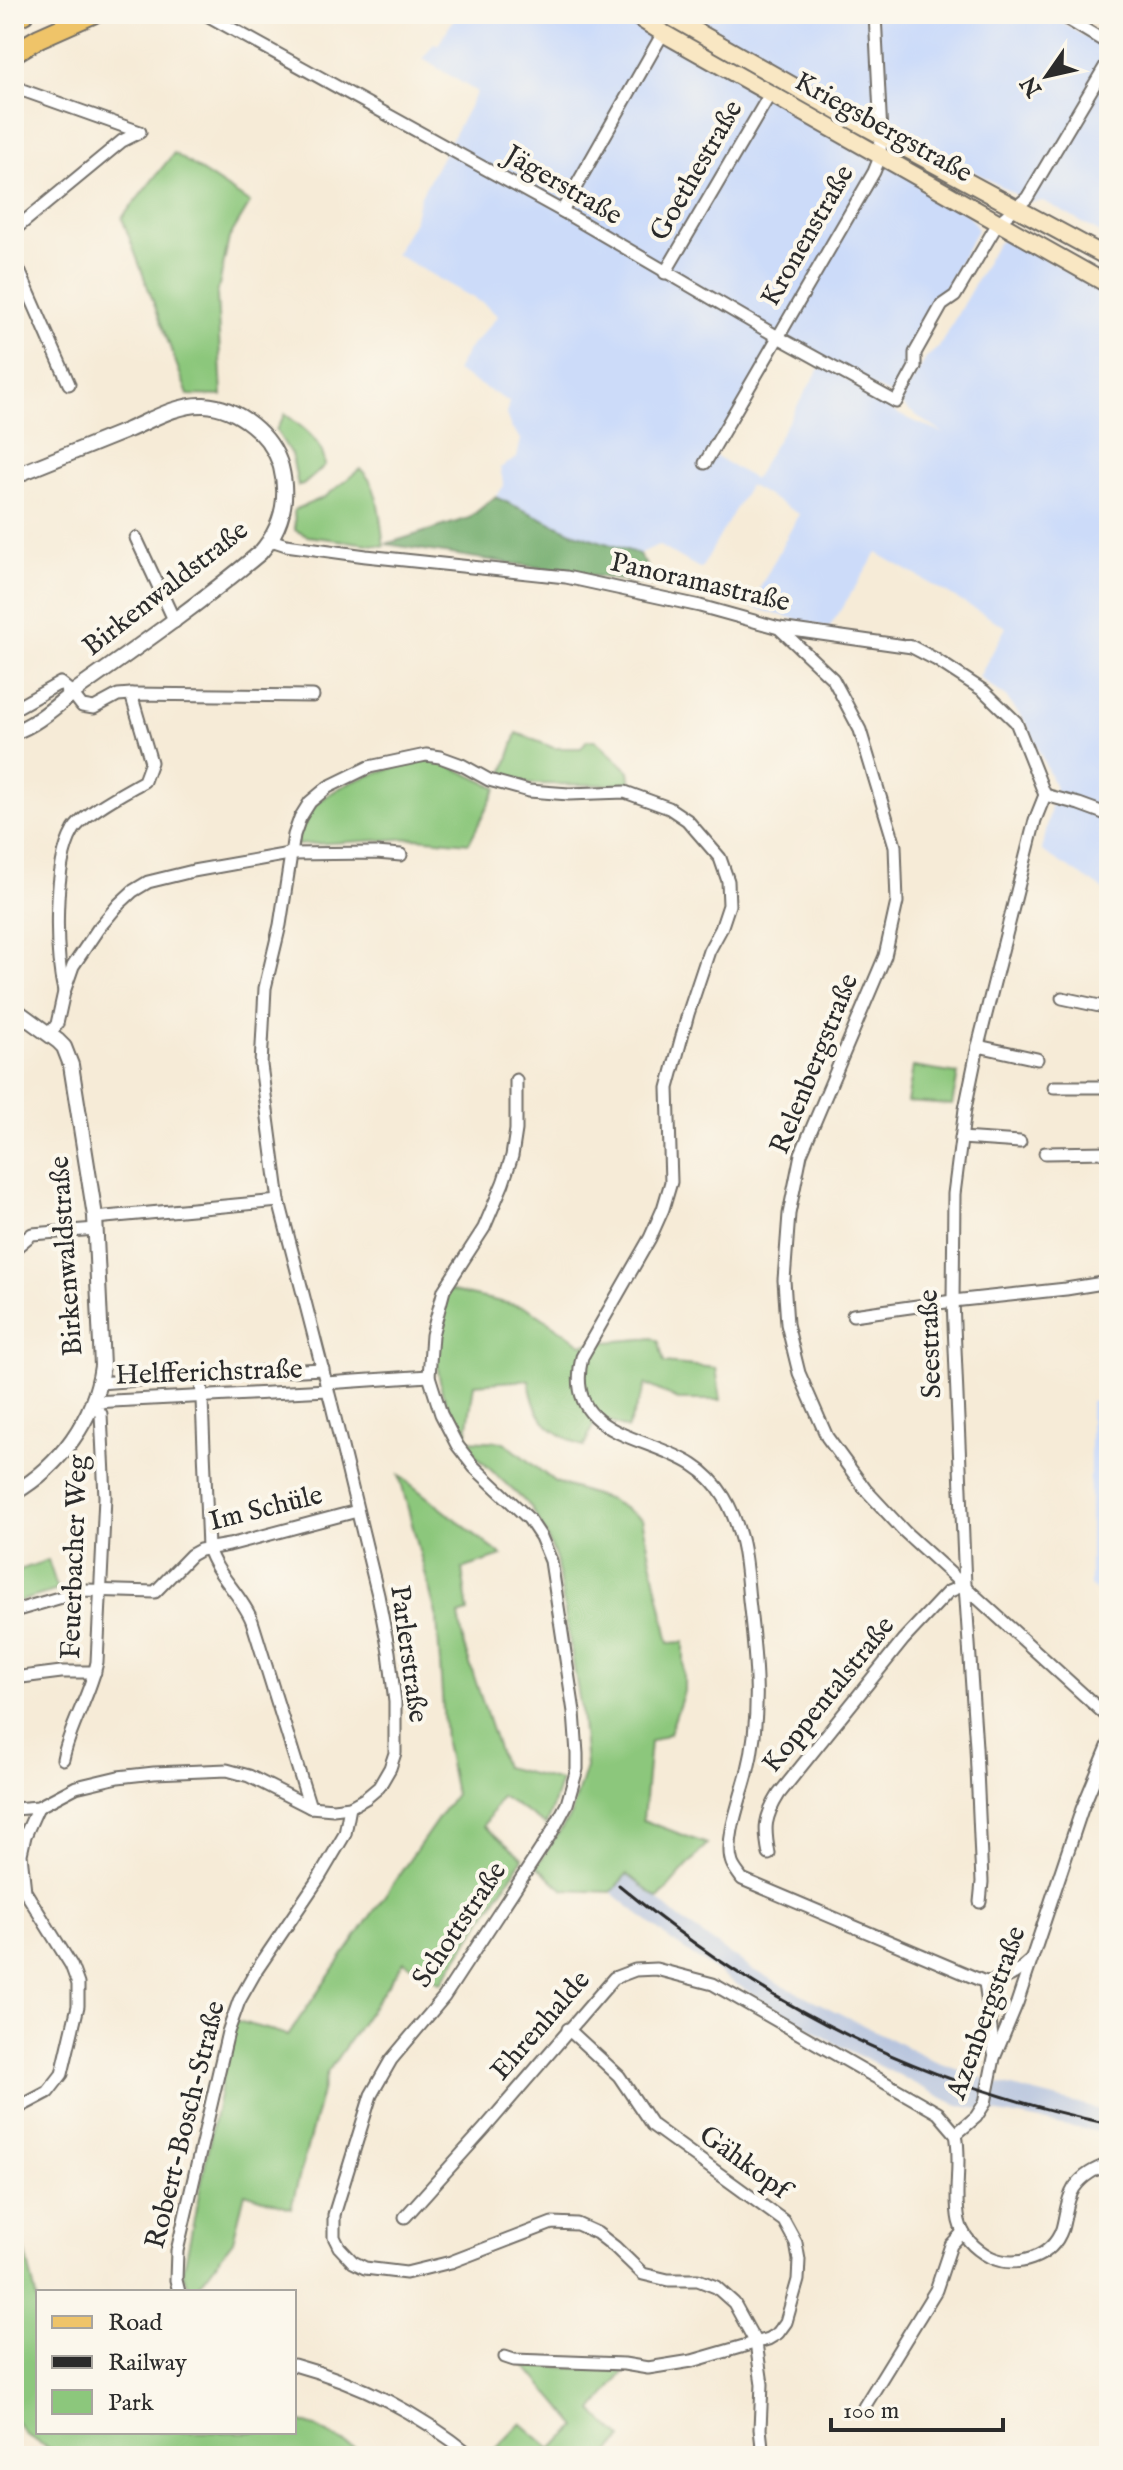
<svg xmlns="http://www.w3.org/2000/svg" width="1123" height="2470" viewBox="0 0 1123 2470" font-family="'IM FELL English',serif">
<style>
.built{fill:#ccdbf9;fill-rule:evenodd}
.industrial{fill:#b8c5de}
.green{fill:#8cc77c;stroke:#5c7954;stroke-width:2}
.forest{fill:#71ac6c;stroke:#4e6c4c;stroke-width:2}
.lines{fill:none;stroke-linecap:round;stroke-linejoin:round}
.minor-casing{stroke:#726e67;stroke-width:15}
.tertiary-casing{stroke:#726e67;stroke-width:18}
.secondary-casing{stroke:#726e67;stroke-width:20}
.primary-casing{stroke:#726e67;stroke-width:22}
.minor{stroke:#fff;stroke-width:11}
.tertiary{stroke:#fff;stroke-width:14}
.secondary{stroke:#f9e7c3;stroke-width:16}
.primary{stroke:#efc469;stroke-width:18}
.rail{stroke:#2b2b2b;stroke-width:3}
.labels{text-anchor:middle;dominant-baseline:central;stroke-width:8;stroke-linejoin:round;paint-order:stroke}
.street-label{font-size:28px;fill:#2b2b2b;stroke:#fbf7ec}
</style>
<rect width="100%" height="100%" fill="#fbf7ec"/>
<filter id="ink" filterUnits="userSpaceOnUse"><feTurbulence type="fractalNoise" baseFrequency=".0125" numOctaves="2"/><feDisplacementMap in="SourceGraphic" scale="16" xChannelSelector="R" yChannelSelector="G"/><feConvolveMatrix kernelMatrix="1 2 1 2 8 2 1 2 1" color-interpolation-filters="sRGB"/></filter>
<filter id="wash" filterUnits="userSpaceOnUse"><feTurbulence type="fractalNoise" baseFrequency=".006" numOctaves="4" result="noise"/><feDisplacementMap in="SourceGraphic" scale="32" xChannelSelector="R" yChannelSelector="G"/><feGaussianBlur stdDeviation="1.8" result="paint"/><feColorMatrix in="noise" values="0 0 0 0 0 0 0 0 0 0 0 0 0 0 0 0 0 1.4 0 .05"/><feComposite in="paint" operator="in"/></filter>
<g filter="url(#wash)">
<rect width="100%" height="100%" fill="#f6ebd7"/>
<!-- built -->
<g class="built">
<path d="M457 14H1047L1109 51V238L1044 201 1029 202 939 152 918 187 967 214 974 222 977 230 938 301 913 368 894 396 828 367 898 414 944 434 907 409 900 402 927 357 939 347 997 244 1003 240H1011L1109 295V893L1042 851 1055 787 1028 726 1006 697 979 677 1006 627 877 553 829 628 750 607 799 514 749 485 701 569 658 545 639 554 572 532 495 497 504 486 500 468 517 458 521 439 511 428 506 414 509 402 456 371 467 351 498 316 484 304 395 254 414 221 420 197 477 92 423 59 434 43 438 45ZM778 341 822 364 754 479 710 453Z"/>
<polygon points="1109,1398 1109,1601 1090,1586 1090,1401"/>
</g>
<!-- industrial -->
<polygon class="industrial" points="627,1873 680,1919 753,1970 939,2063 997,2083 1109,2112 1109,2134 957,2105 838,2045 731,1981 673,1942 611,1892"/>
<!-- green -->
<g class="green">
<polygon points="174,153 250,203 229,238 217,295 222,396 188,395 122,218"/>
<path d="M285 414C303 428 324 441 325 466L303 485 298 486 292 456 276 430Z"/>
<path d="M360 469C380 484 380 522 384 546L307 536 295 530 294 510 325 497Z"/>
<polygon points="517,733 554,748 581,748 587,740 595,740 629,771 631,785 529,784 503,774"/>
<path d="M423 760 446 764 497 788 469 843 416 838 297 845C299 788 379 772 423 760Z"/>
<polygon points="913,1067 958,1074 952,1105 907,1102"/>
<path d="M448 1290 528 1308 582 1344 653 1338 659 1342 664 1363 716 1368 721 1400H678L646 1384 627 1429 597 1416 584 1447C549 1430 535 1422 529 1380L474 1384 466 1440 504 1442 555 1482 610 1500 642 1519 669 1643 684 1642V1691L670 1733 650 1742 643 1820 707 1844 658 1899 627 1874 611 1892 564 1890 537 1866 571 1814 586 1767 581 1710 556 1559 545 1532 531 1507 478 1458 466 1441 442 1392 436 1360Z"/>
<polygon points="399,1475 502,1556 462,1569 468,1612 459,1615 464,1646 504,1767 561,1781 546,1825 501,1796 484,1826 523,1858 441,1983 404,1961 327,2073 291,2208 245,2193 233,2241 194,2292 192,2292 183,2273 234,2020 288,2035 455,1794 445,1742 437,1618"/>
<polygon points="48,1560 58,1590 14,1603 14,1572"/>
<polygon points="16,2212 38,2305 38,2432 294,2432 294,2419 315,2427 369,2456 62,2456 26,2435 14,2419 14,2213"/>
<polygon points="525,2365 625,2371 593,2411 622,2438 607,2456 489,2456 521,2423 551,2449 578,2427"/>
</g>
<!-- forest -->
<polygon class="forest" points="495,497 572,532 639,554 659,586 386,544 469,518"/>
</g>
<g filter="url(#ink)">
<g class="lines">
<defs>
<g id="minor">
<polyline points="205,14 562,211 778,337 896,402 915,367 915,353 942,305 955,296 998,223 1027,198 1109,60"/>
<polyline points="1059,14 1109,44"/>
<polyline points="14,84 22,90 140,132 122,141 14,230"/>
<polyline points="562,211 663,33"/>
<polyline points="14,259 69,384"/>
<polyline points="665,273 770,94"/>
<polyline points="705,463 874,172 880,157 881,134 875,14"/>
<polyline points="136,538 175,622"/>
<polyline points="271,540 286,545 366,556 566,577 700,606 779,628 912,647 935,659 984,691 1016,722 1045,795"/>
<polyline points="779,628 833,679 860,730 895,846 897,902 885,956 801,1154 789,1214 784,1280 787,1324 799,1373 827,1437 865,1489 905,1532 1109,1718"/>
<polyline points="14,709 60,683 72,693 82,706 94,708 118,695 131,694 313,696"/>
<polyline points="1045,795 1079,804 1109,815"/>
<path d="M64 991C55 953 53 865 73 831 82 814 127 791 144 781L151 762 131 694"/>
<polyline points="1062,998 1109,1008"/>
<polyline points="50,1034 57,1024 64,992 73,966 98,929 119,904 133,891 148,882 193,871 289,854 376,853 401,855"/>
<polyline points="978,1046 1037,1059"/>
<polyline points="516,1080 516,1130 512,1156 503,1183 484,1228 444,1290 432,1335 429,1376 441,1414 457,1445 474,1467 529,1519 541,1537 551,1561 574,1712 577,1754 577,1769 567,1804 552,1832 444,1997 391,2060 371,2095 334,2215 334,2237 339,2247 353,2262 365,2268 406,2273 451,2262 552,2223 577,2224 597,2233 615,2247 643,2274 668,2280 698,2280 716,2287 734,2303 756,2343 762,2384 760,2429 763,2456"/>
<polyline points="1054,1087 1109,1087"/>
<polyline points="961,1138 1020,1142"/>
<polyline points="1045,1153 1109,1152"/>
<polyline points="95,1218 279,1201"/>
<polyline points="14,1249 32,1234 96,1229"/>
<polyline points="853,1315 953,1301 1066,1289 1109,1282"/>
<path d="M201 1375 208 1548C216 1575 242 1595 252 1621L310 1807"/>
<polyline points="100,1383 201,1375 323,1369"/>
<polyline points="326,1383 429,1376"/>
<polyline points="14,1611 86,1590 155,1592 191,1555 200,1550 229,1545 357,1511"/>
<polyline points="14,1678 61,1672 95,1672"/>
<path d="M1109 1744 1082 1809 1017 2003 994 2058 985 2103 976 2117 956 2134C962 2163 953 2192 959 2221 963 2238 975 2249 990 2257 1016 2269 1052 2258 1062 2229 1066 2215 1066 2201 1074 2188 1083 2175 1095 2169 1109 2164"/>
<path d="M63 1759C70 1725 90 1696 97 1662L105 1497 101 1414 93 1402 328 1390"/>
<path d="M14 1809 38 1807 76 1787 118 1777 154 1773 227 1770 249 1776 310 1807 333 1809 350 1807 366 1798 379 1787 390 1768 395 1753V1702L389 1652 378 1595 332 1406 279 1201 261 1065 265 988 280 925 294 835 300 818 310 802 328 787 369 767 426 755 440 757 462 765 489 780 529 791 569 794 625 792 669 808 687 820 720 858 728 881 729 905 721 929 709 951 688 1014 668 1088 671 1182 663 1209 650 1238 582 1357C563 1437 645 1434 693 1465 720 1482 733 1509 741 1539 746 1558 747 1580 749 1600 756 1659 762 1716 747 1774 741 1798 724 1841 732 1863 734 1869 739 1874 742 1879L985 1982C1006 1980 1016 1974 1031 1960"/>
<path d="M769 1854C764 1828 764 1818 779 1794L903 1640 948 1592 965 1585"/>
<polyline points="980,1902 982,1882 976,1747 965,1585 953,1301 954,1194 965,1109 978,1046 1035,820 1045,795"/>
<polyline points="985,1982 994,2053"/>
<polyline points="14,2110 48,2092 62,2074 78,2006 78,1984 71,1965 25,1891 21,1854 25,1836 38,1807"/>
<polyline points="405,2217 484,2129 614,1978 635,1970 656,1969 713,1984 938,2113 956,2134"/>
<polyline points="179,2292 176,2280 177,2251 228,2032 239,2001 256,1971 319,1878 345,1834 350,1807"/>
<polyline points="505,2357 514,2360 624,2364 648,2368 692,2361 768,2339 778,2333 786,2322 798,2280 799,2260 796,2243 784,2221 652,2125 619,2076 568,2029"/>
<path d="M294 2365C363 2384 417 2412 472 2456"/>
<polyline points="864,2407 936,2290 951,2245 963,2232"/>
</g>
<g id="tertiary">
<path d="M14 476C52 461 90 445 128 430 151 420 178 404 204 405 238 407 272 435 281 467 289 499 282 528 260 553 203 601 142 644 81 687 58 703 40 723 14 732"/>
<path d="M14 1009 58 1041 64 1047 71 1065 95 1216 102 1366C95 1419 60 1466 14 1493"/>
</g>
<g id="secondary">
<polyline points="633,14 663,33 1109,285"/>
<polyline points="666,14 853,120 1109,258"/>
</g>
<g id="primary">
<polyline points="14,19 24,14"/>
<polyline points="14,53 39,38 93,14"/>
</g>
</defs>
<!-- minor casing -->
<use href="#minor" class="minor-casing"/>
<!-- tertiary casing -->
<use href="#tertiary" class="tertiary-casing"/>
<!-- secondary casing -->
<use href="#secondary" class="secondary-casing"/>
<!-- primary casing -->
<use href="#primary" class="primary-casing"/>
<!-- minor -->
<use href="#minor" class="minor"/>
<!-- tertiary -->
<use href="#tertiary" class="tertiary"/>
<!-- secondary -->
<use href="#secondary" class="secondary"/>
<!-- primary -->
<use href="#primary" class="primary"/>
<!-- rail -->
<path class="rail" d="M619 1885C767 2008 920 2084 1109 2124"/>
</g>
</g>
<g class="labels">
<!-- street labels -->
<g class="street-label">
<text transform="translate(883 128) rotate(29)">Kriegsbergstraße</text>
<text transform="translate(697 171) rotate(-60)">Goethestraße</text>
<text transform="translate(563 186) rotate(30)">Jägerstraße</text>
<text transform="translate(808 236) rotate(-60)">Kronenstraße</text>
<text transform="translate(700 583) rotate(13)">Panoramastraße</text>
<text transform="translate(166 589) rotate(-38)">Birkenwaldstraße</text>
<text transform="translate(815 1064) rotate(-68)">Relenbergstraße</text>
<text transform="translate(67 1256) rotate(-94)">Birkenwaldstraße</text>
<text transform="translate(931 1344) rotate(-92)">Seestraße</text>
<text transform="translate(209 1373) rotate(-2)">Helfferichstraße</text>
<text transform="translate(266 1509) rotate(-14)">Im Schüle</text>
<text transform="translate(75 1557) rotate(-88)">Feuerbacher Weg</text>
<text transform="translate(408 1654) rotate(82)">Parlerstraße</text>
<text transform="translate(829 1695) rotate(-51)">Koppentalstraße</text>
<text transform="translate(460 1925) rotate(-56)">Schottstraße</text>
<text transform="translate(987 2013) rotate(-70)">Azenbergstraße</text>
<text transform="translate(541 2026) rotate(-49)">Ehrenhalde</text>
<text transform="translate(186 2125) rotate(-76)">Robert-Bosch-Straße</text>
<text transform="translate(744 2163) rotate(36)">Gähkopf</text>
</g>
</g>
<!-- margin -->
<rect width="1123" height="2470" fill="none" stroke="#fbf7ec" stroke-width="48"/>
<!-- legend -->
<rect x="36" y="2290" width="260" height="144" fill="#fbf7ec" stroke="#a8a59f" stroke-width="2"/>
<rect x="52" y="2316" width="40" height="12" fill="#efc469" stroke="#a8a59f" stroke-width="2"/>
<text x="108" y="2330" font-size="24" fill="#2b2b2b">Road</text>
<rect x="52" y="2356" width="40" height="12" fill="#2b2b2b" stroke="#a8a59f" stroke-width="2"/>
<text x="108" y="2370" font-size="24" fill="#2b2b2b">Railway</text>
<rect x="52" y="2390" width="40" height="24" fill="#8cc77c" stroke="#a8a59f" stroke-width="2"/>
<text x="108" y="2410" font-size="24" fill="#2b2b2b">Park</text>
<!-- north arrow -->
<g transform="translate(1047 76) rotate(236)" stroke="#fbf7ec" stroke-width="6" paint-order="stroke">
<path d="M0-6L14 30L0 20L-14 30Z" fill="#2b2b2b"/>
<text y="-12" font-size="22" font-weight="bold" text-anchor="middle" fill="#2b2b2b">N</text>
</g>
<!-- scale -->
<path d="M831 2418v12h172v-12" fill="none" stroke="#2b2b2b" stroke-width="4"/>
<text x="843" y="2418" font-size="24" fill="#2b2b2b" stroke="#fbf7ec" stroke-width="6" paint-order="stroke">100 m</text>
</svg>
